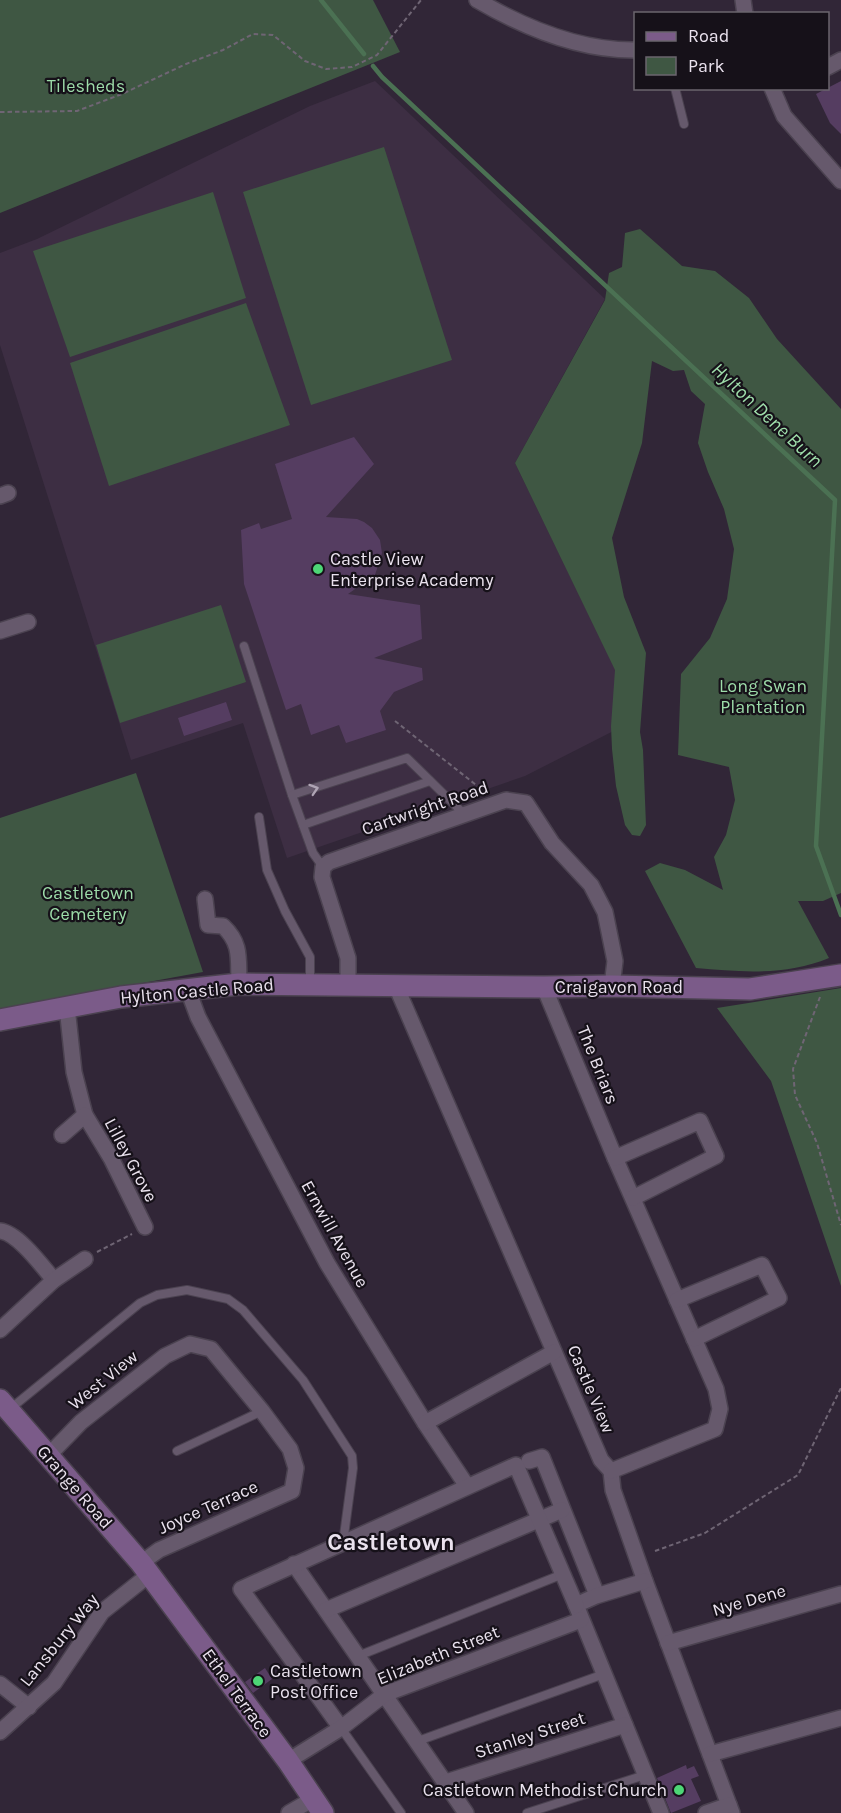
<svg xmlns="http://www.w3.org/2000/svg" width="841" height="1813" viewBox="0 0 841 1813" font-family="Karla,sans-serif">
<style>
.built{fill:#3d2e43}
.green{fill:#3f5743}
.lines{fill:none;stroke-linecap:round;stroke-linejoin:round}
.stream{stroke:#4b7153;stroke-width:4.5}
.building{fill:#553d61}
.lane-casing{stroke:#4b4250;stroke-width:10}
.street-casing{stroke:#4b4250;stroke-width:18}
.secondary-casing{stroke:#4b4250;stroke-width:24}
.path{stroke:#6f6574;stroke-width:2;stroke-dasharray:4.5 3;stroke-linecap:butt}
.lane{stroke:#66596c;stroke-width:8}
.street{stroke:#66596c;stroke-width:15}
.secondary{stroke:#7b5b89;stroke-width:21}
.oneway{stroke:#afa4b4}
.poi-dot{fill:#4dd676;stroke:#161119;stroke-width:2}
.labels{text-anchor:middle;dominant-baseline:central;stroke-width:4.5;stroke-linejoin:round;paint-order:stroke}
.park-label{font-size:18px;fill:#9ddca9;stroke:#161119}
.poi-label{font-size:18px;fill:#eae2ee;stroke:#161119;text-anchor:start}
.street-label{font-size:18px;fill:#eae2ee;stroke:#161119}
.water-label{font-size:20px;font-style:italic;fill:#9eddaa;stroke:#161119}
.district-label{font-size:24px;font-weight:bold;fill:#eae2ee;stroke:#161119}
</style>
<rect width="100%" height="100%" fill="#312637"/>
<!-- built -->
<polygon class="built" points="375,81 605,299 515,463 639,718 525,776 287,858 243,723 131,760 0,345 0,253 37,239 310,106"/>
<!-- green -->
<g class="green">
<polygon points="0,0 373,0 400,52 0,213"/>
<polygon points="384,147 452,360 311,405 243,192"/>
<polygon points="213,192 246,298 70,357 33,251"/>
<path d="M640 229 682 266 715 271 749 298 777 339 841 409V893L823 901H798L829 958C786 976 741 972 696 968L645 871 660 863 685 870 723 890 714 857 726 835 735 800 729 767 678 755 681 674 710 638 727 599 734 549 724 509 708 472 698 443 705 404 691 391 684 370 673 371 652 361 642 443 612 538 624 597 646 653 640 732 643 750 646 825 640 836 632 835 625 825 616 786 612 749 611 726 615 670 515 463 605 300 609 273 622 267 625 233Z"/>
<polygon points="246,303 290,425 109,486 70,363"/>
<polygon points="221,605 246,682 120,723 96,645"/>
<polygon points="136,773 203,972 0,1009 0,818"/>
<polygon points="841,988 841,1286 771,1081 717,1008"/>
</g>
<g class="lines">
<!-- stream -->
<g class="stream">
<polyline points="321,0 364,54"/>
<polyline points="373,66 382,77 835,500 816,846 841,915"/>
</g>
</g>
<!-- building -->
<g class="building">
<polygon points="841,81 841,134 830,123 816,94"/>
<polygon points="354,437 374,464 326,517 357,519 364,522 372,528 380,540 382,553 375,575 348,594 420,605 422,639 374,658 422,668 423,680 394,692 380,711 386,730 346,743 339,725 311,735 301,704 286,710 244,584 241,530 259,523 261,529 292,519 275,464"/>
<polygon points="226,702 232,720 184,736 178,718"/>
<polygon points="265,1668 272,1679 253,1693 245,1682"/>
<polygon points="686,1765 687,1769 694,1766 699,1776 691,1779 701,1801 671,1813 657,1778"/>
</g>
<g class="lines">
<defs>
<g id="lane">
<polyline points="675,88 684,124"/>
<polyline points="244,646 292,795"/>
<polyline points="259,817 267,870 285,911 310,957 310,983"/>
<polyline points="303,825 430,781"/>
<polyline points="323,867 313,853 292,795 407,758 464,814"/>
<polyline points="10,1409 140,1303 157,1295 187,1290 228,1299 243,1310 303,1380 352,1456 353,1468 343,1543"/>
<polyline points="177,1451 262,1411"/>
<polyline points="358,1656 563,1574"/>
<polyline points="341,1728 401,1813"/>
<polyline points="418,1741 604,1674"/>
<polyline points="527,1813 645,1775"/>
</g>
<g id="street">
<path d="M477 0C525 28 579 51 636 50"/>
<polyline points="743,0 745,14"/>
<polyline points="828,67 841,60"/>
<polyline points="772,88 784,116 841,181"/>
<polyline points="0,496 8,493"/>
<polyline points="0,631 28,622"/>
<path d="M205 899 208 925 223 926C242 944 238 959 239 984"/>
<polyline points="348,984 348,958 322,877 323,867 329,862 506,800 526,803 552,843 591,885 605,912 615,961 612,986"/>
<polyline points="396,986 601,1460 611,1471 613,1490 645,1581 732,1813"/>
<polyline points="544,987 615,1158 716,1389 720,1409 715,1429 611,1471"/>
<polyline points="188,990 198,1017 327,1263 425,1423 467,1486"/>
<polyline points="67,1007 74,1072 85,1115 111,1158 145,1227"/>
<polyline points="62,1135 85,1115"/>
<polyline points="615,1158 700,1121 716,1156 633,1198"/>
<path d="M0 1231C18 1233 42 1266 54 1280"/>
<polyline points="677,1300 762,1265 779,1298 694,1339"/>
<polyline points="0,1330 54,1280 85,1259"/>
<polyline points="425,1423 554,1352"/>
<polyline points="48,1456 81,1422 165,1356 190,1344 211,1349 262,1411 290,1449 296,1468 292,1491 159,1550 141,1563"/>
<polyline points="529,1461 542,1457 595,1590"/>
<polyline points="294,1564 466,1813"/>
<polyline points="645,1581 596,1596 576,1605 661,1813"/>
<polyline points="326,1610 562,1510"/>
<polyline points="668,1643 841,1594"/>
<polyline points="0,1684 29,1707"/>
<polyline points="341,1728 241,1589 516,1465 576,1605"/>
<polyline points="0,1732 54,1683 102,1612 150,1574"/>
<polyline points="710,1754 841,1718"/>
<polyline points="288,1761 341,1728 385,1694 581,1620"/>
<polyline points="446,1782 625,1725"/>
<polyline points="289,1813 313,1799"/>
<polyline points="706,1813 729,1805"/>
</g>
<g id="secondary">
<polyline points="0,1020 121,997 239,984 544,987 612,986 750,989 841,975"/>
<polyline points="0,1400 141,1563 288,1761 323,1813"/>
</g>
</defs>
<!-- lane casing -->
<use href="#lane" class="lane-casing"/>
<!-- street casing -->
<use href="#street" class="street-casing"/>
<!-- secondary casing -->
<use href="#secondary" class="secondary-casing"/>
<!-- path -->
<g class="path">
<polyline points="0,112 77,111 122,94 186,64 223,50 253,34 273,35 305,61 326,69 352,67 377,55 421,0"/>
<polyline points="395,721 485,792"/>
<polyline points="820,997 793,1069 795,1095 817,1143 841,1225"/>
<polyline points="97,1252 132,1234"/>
<polyline points="655,1551 705,1533 798,1475 841,1388"/>
</g>
<!-- lane -->
<use href="#lane" class="lane"/>
<!-- street -->
<use href="#street" class="street"/>
<!-- secondary -->
<use href="#secondary" class="secondary"/>
</g>
<!-- one-way arrows -->
<defs><path id="oneway-chevron" d="M-2-3.5L2.5 0L-2 3.5" fill="none" stroke-width="1.6" stroke-linecap="round" stroke-linejoin="round" transform="scale(1.5)"/></defs>
<use class="oneway" href="#oneway-chevron" transform="translate(314 789) rotate(-18)"/>
<!-- markers -->
<g class="poi-dot">
<circle cx="318" cy="569" r="6"/>
<circle cx="258" cy="1681" r="6"/>
<circle cx="679" cy="1790" r="6"/>
</g>
<g class="labels">
<!-- park labels -->
<g class="park-label">
<text x="86" y="86">Tilesheds</text>
<text x="763" y="686">Long Swan<tspan x="763" dy="21">Plantation</tspan></text>
<text x="88" y="893">Castletown<tspan x="88" dy="21">Cemetery</tspan></text>
</g>
<!-- poi labels -->
<g class="poi-label">
<text x="330" y="559">Castle View<tspan x="330" dy="21">Enterprise Academy</tspan></text>
<text x="270" y="1671">Castletown<tspan x="270" dy="21">Post Office</tspan></text>
<text x="667" y="1790" text-anchor="end">Castletown Methodist Church</text>
</g>
<!-- street labels -->
<g class="street-label">
<text transform="translate(425 808) rotate(-19)">Cartwright Road</text>
<text x="619" y="987">Craigavon Road</text>
<text transform="translate(197 991) rotate(-5)">Hylton Castle Road</text>
<text transform="translate(598 1065) rotate(68)">The Briars</text>
<text transform="translate(131 1160) rotate(62)">Lilley Grove</text>
<text transform="translate(335 1234) rotate(61)">Ernwill Avenue</text>
<text transform="translate(103 1380) rotate(-39)">West View</text>
<text transform="translate(591 1389) rotate(67)">Castle View</text>
<text transform="translate(75 1487) rotate(49)">Grange Road</text>
<text transform="translate(208 1507) rotate(-24)">Joyce Terrace</text>
<text transform="translate(749 1600) rotate(-16)">Nye Dene</text>
<text transform="translate(59 1640) rotate(-51)">Lansbury Way</text>
<text transform="translate(438 1655) rotate(-22)">Elizabeth Street</text>
<text transform="translate(237 1693) rotate(54)">Ethel Terrace</text>
<text transform="translate(530 1735) rotate(-18)">Stanley Street</text>
</g>
<!-- water labels -->
<g class="water-label">
<text transform="translate(767 415) rotate(43)">Hylton Dene Burn</text>
</g>
<!-- district labels -->
<g class="district-label">
<text x="391" y="1542">Castletown</text>
</g>
</g>
<!-- legend -->
<rect x="634" y="12" width="195" height="78" fill="#161119" stroke="#6b656e" stroke-width="1.5"/>
<rect x="646" y="32" width="30" height="9" fill="#7b5b89" stroke="#6b656e" stroke-width="1.5"/>
<text x="688" y="42" font-size="18" fill="#eae2ee">Road</text>
<rect x="646" y="57" width="30" height="18" fill="#3f5743" stroke="#6b656e" stroke-width="1.5"/>
<text x="688" y="72" font-size="18" fill="#eae2ee">Park</text>
</svg>
